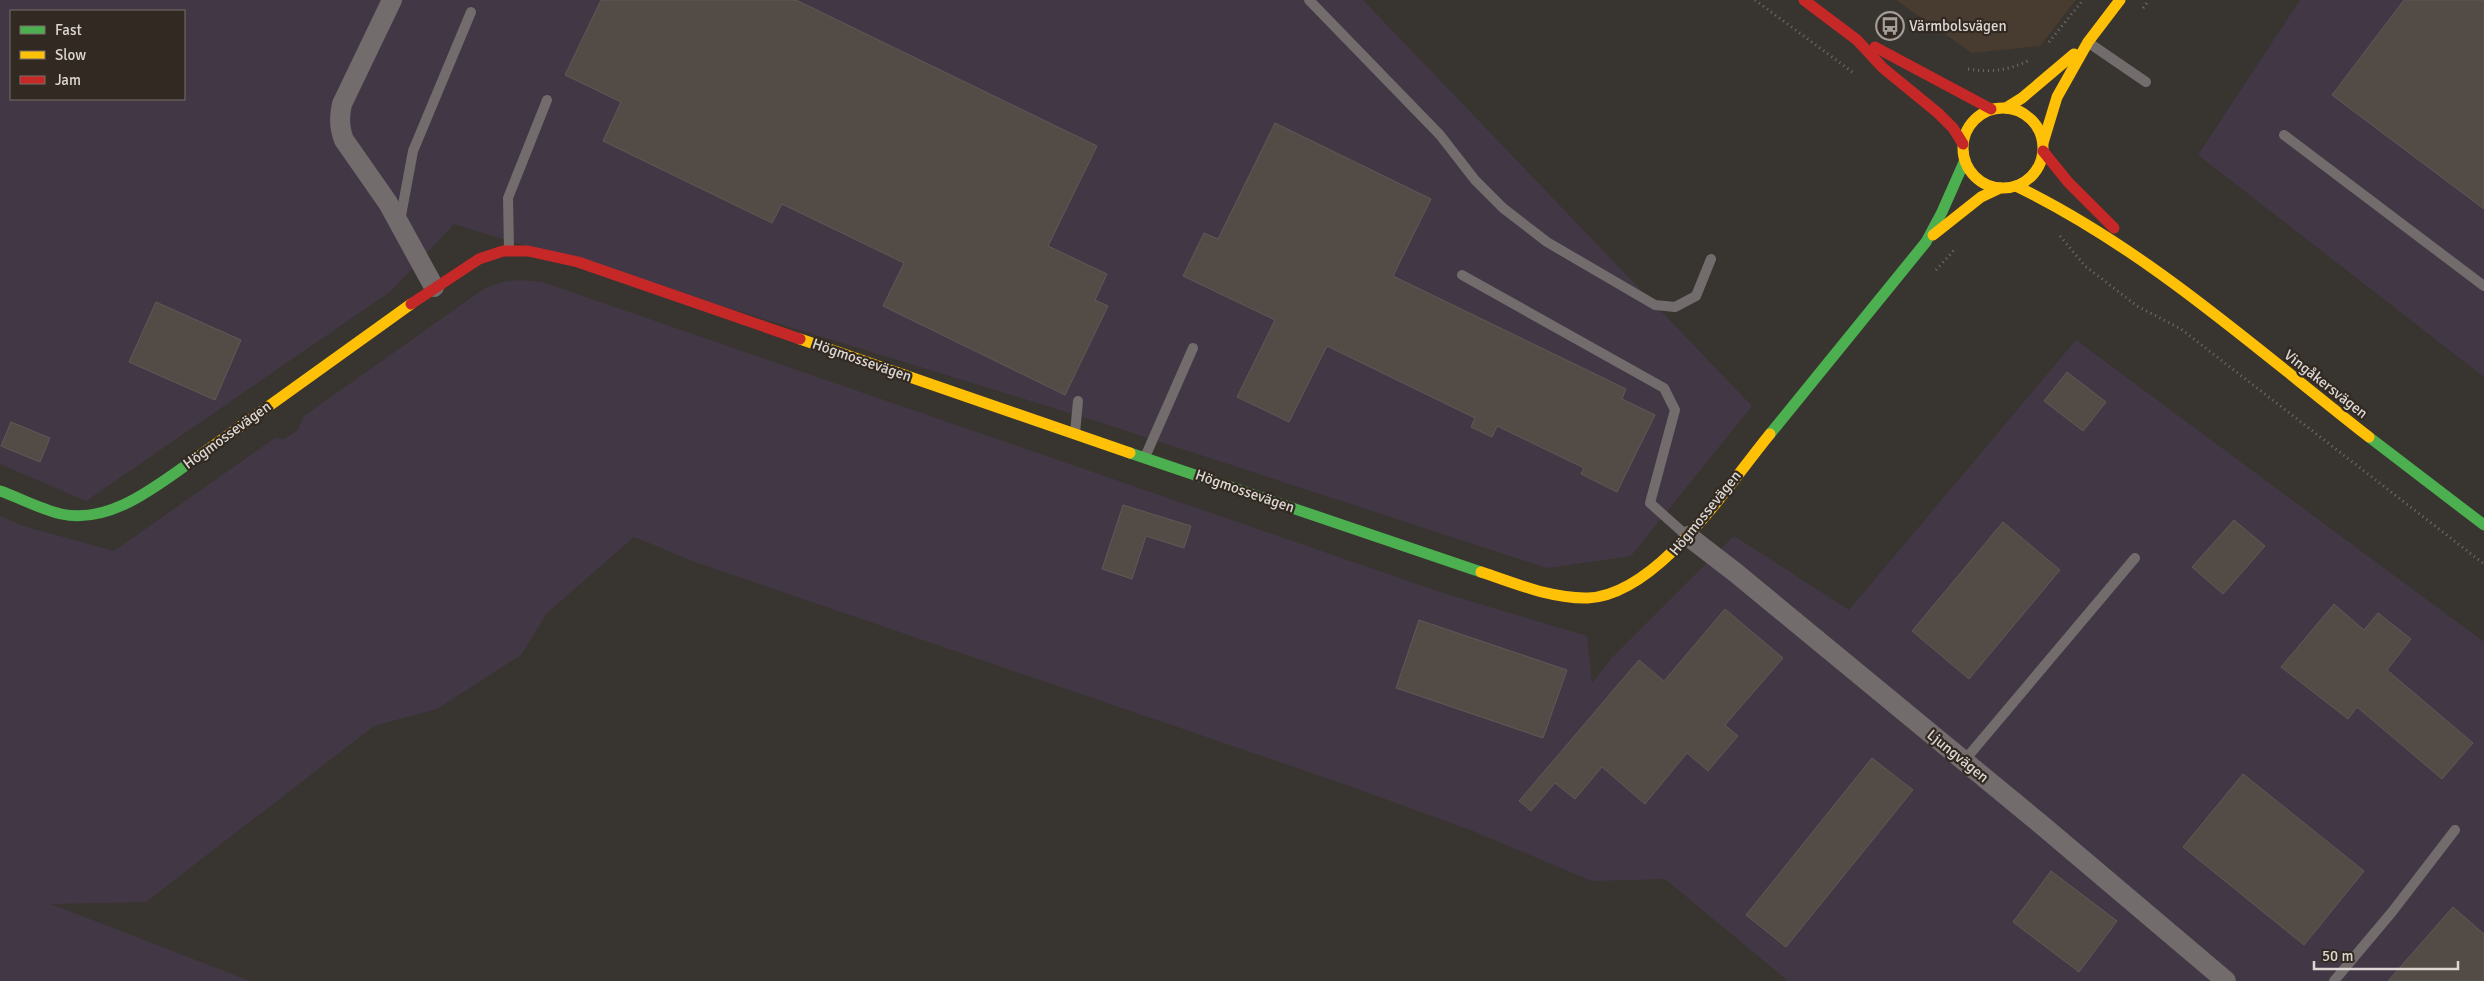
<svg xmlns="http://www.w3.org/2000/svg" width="2484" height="981" viewBox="0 0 2484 981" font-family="Signika,sans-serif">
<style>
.built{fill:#483c30}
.industrial{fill:#423845;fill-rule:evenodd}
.building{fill:#534b45;stroke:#5f5a57}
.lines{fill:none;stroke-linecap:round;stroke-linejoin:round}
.path{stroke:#736e6c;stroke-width:3;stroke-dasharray:1 4;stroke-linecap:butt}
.lane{stroke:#726c6c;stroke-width:10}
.street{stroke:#726c6c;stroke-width:20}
.fast{stroke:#4caf50;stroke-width:11}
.slow{stroke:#ffc107;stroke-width:11}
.jam{stroke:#c62828;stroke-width:11}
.labels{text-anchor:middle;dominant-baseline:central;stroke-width:4.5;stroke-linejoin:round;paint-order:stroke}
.poi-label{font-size:15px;fill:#dcd7d2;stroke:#322a22;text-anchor:start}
.street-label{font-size:15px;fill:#dcd7d2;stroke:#322a22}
</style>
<rect width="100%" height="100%" fill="#383430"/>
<!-- built -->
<polygon class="built" points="1896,0 2076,0 2040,46 1972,53"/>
<!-- industrial -->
<g class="industrial">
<path d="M0 0H1363L1752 406 1631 556 1547 568 1096 421 454 224 391 291 86 501 0 464ZM11 11H184V99H11Z"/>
<polygon points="2300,0 2484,0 2484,377 2198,155"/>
<polygon points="519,280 542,282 1446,594 1587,636 1592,683 1611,659 1734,536 1849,610 2076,340 2484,642 2484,981 1788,981 1665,879 1592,881 1473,831 1341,783 698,563 634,537 547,613 521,655 437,709 374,726 146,902 51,904 250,981 0,981 0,516 23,526 114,551 275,438 284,439 298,430 304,416 485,288 503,282"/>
</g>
<!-- building -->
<g class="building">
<polygon points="601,0 796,0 1097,146 1048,246 1107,274 1095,300 1108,306 1065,395 883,306 904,263 782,204 772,223 603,141 621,102 565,75"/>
<polygon points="2404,0 2484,0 2484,209 2332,95"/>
<polygon points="1275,123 1431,199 1393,276 1626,389 1622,399 1655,415 1617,492 1581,474 1584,468 1497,426 1492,437 1471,427 1475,418 1327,346 1289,422 1237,397 1275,320 1183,276 1204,233 1218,239"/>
<polygon points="156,302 241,340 215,400 129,362"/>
<polygon points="2067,372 2106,402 2083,431 2044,401"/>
<polygon points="11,422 50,438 40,462 1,446"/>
<polygon points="1123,505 1191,526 1184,548 1146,536 1132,579 1102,569"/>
<polygon points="2234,520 2265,546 2223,594 2192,567"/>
<polygon points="2003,522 2060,570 1969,679 1912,631"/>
<polygon points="2334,604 2364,630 2378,613 2411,639 2387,670 2473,743 2442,779 2357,707 2348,719 2281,667"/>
<polygon points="1725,609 1783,658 1725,725 1738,736 1708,771 1687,753 1645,804 1602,767 1575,799 1555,783 1531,811 1519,801 1639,660 1664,681"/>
<polygon points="1419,620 1567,670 1543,738 1396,688"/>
<polygon points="1872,758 1913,790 1786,947 1746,915"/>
<polygon points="2243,774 2364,871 2304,945 2183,847"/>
<polygon points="2051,871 2117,921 2079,972 2013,922"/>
<polygon points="2453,907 2484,934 2484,981 2388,981"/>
</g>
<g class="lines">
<!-- path -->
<g class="path">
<polyline points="1755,0 1855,74"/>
<polyline points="2143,8 2149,0"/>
<polyline points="2049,42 2083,0"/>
<path d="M1968 69C1991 73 2009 70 2030 60"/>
<polyline points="2060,236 2085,266 2137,306 2181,329 2484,564"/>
<polyline points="1936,270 1955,249"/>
</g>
<!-- lane -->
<g class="lane">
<polyline points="1309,0 1440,135 1475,180 1503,208 1547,242 1655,305 1675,307 1696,296 1711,259"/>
<polyline points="2089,43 2146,82"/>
<polyline points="2284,135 2484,286"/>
<polyline points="400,221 413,151 471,12"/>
<polyline points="509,250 508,198 547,100"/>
<polyline points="1462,275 1664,388 1675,410 1650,503 1687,536"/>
<polyline points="1075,433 1078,401"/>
<polyline points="1145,457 1193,348"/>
<polyline points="1964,761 2135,558"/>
<polyline points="2334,981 2392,912 2455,830"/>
</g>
<!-- street -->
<g class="street">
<path d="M392 0 342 104C339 117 339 128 344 140L388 203 434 287"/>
<polyline points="1688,536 1736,573 2043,826 2226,981"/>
</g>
<!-- fast -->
<g class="fast">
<polyline points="1770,434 1926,242 1942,212 1965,160"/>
<polyline points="2369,437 2484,525"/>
<polyline points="1130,453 1481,572"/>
<path d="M0 491C20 498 40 509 61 514 111 525 157 485 195 459"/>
</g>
<!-- slow -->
<g class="slow">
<circle cx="2003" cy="148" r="40"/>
<polyline points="2006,108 2022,98 2074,54"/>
<polyline points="2043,143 2057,97 2088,42 2120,0"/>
<path d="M2016 186C2146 249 2255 348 2369 437"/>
<polyline points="1933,235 1981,197 2000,188"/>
<polyline points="800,339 1130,453"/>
<polyline points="195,459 411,304"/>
<path d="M1481 572C1515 583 1551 599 1588 598 1658 595 1728 485 1770 434"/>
</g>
<!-- jam -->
<g class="jam">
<polyline points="1804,0 1857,40 1883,68 1938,113 1953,128 1963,144"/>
<polyline points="1875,47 1991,109"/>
<polyline points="2043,151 2068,182 2114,228"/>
<polyline points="411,304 479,259 503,251 528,251 578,262 800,339"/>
</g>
</g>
<!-- icons -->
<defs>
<symbol id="bus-ring" viewBox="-11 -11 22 22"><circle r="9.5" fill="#322a22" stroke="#a39e99" stroke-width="1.5"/><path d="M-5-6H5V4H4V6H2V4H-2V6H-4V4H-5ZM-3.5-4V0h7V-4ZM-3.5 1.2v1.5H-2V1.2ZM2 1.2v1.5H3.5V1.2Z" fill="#a39e99"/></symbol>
</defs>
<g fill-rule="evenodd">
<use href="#bus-ring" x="1874" y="10" width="32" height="32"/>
</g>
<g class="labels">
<!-- poi labels -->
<g class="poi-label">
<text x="1909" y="26">Värmbolsvägen</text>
</g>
<!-- street labels -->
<g class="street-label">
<text transform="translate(862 360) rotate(19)">Högmossevägen</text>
<text transform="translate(2326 384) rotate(38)">Vingåkersvägen</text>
<text transform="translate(227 435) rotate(-36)">Högmossevägen</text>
<text transform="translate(1245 491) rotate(19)">Högmossevägen</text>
<text transform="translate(1705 513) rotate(-51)">Högmossevägen</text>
<text transform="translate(1958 756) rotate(39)">Ljungvägen</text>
</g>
</g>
<!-- legend -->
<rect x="10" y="10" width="175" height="90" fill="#322a22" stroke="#766f68"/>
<rect x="20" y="26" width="25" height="8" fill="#4caf50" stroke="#766f68"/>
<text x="55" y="35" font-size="15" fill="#dcd7d2">Fast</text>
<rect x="20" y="51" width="25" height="8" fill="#ffc107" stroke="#766f68"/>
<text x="55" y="60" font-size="15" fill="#dcd7d2">Slow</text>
<rect x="20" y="76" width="25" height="8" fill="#c62828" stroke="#766f68"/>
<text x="55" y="85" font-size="15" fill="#dcd7d2">Jam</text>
<!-- scale -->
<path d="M2314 961v8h144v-8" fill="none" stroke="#dcd7d2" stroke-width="2.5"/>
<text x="2322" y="961" font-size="15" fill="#dcd7d2" stroke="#322a22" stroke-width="4" paint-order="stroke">50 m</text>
</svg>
